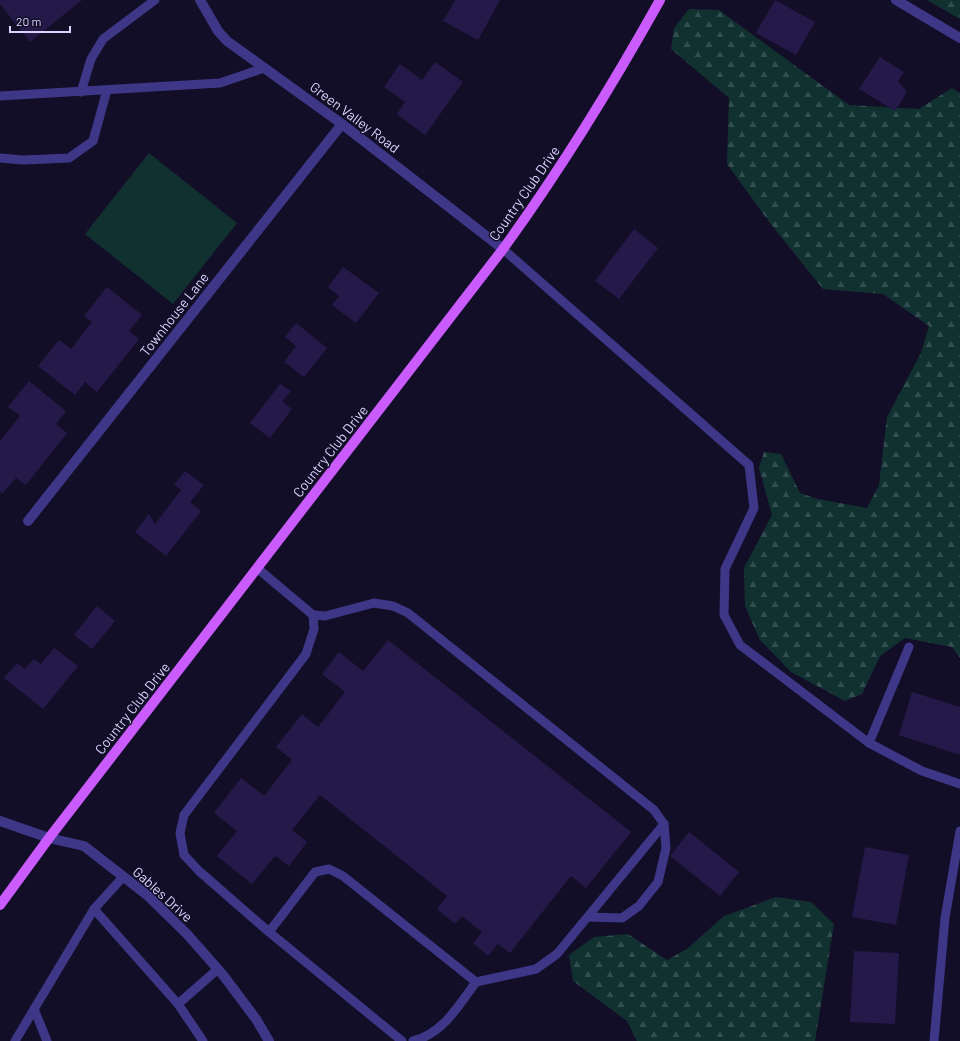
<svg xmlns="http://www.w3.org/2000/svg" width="960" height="1041" viewBox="0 0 960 1041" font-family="Barlow,sans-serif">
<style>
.forest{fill:url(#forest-firs)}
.pitch{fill:#113131}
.building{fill:#251949}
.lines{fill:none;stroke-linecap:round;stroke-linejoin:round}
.service{stroke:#3e3788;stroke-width:9}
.minor{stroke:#3e3788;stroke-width:10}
.primary{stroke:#c95bff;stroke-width:10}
.labels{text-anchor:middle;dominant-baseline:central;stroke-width:3;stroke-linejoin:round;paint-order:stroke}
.street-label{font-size:14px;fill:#dbd4ff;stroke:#130e27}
</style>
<defs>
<pattern id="forest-firs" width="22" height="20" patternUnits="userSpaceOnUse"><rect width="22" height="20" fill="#113131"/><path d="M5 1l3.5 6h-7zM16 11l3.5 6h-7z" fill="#334e50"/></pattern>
</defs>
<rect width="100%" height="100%" fill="#130e27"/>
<!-- forest -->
<g class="forest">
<polygon points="927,0 960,0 960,19"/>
<polygon points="689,9 719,10 849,105 919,109 952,88 960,93 960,658 952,647 905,638 880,656 862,694 845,701 791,672 760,640 745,606 744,568 772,515 759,468 764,452 781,454 800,493 818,499 867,508 879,485 887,417 921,353 929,326 883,294 823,289 770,223 727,164 729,98 671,49 674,28"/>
<polygon points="776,897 811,902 834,924 815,1041 637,1041 627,1021 573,981 569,955 594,937 628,934 667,960 687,949 724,916"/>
</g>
<!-- pitch -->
<polygon class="pitch" points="149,153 237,223 173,304 85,234"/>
<!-- building -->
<g class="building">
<polygon points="0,0 82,0 30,42 0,4"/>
<polygon points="455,0 500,0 478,40 443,21"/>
<polygon points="775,0 815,22 796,55 756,33"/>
<polygon points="880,57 904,72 898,81 907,92 895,111 859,89"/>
<polygon points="435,62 463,82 425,135 397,114 405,102 384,87 400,64 422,80"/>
<polygon points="634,229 658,248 619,299 595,281"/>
<polygon points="343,267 379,293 356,323 332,305 339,296 328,287"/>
<polygon points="107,287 142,315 129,331 139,339 97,392 85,382 75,395 38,366 59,340 71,349 92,322 84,316"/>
<polygon points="296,323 327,348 304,377 284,362 296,346 285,337"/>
<polygon points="29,381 66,411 56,424 67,433 26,485 16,478 2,494 0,492 0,441 20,416 8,407"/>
<polygon points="280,384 291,391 282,402 292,409 270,438 250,423"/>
<polygon points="185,471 204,485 190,502 201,511 166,556 135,532 149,514 155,524 181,490 174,485"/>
<polygon points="97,606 115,621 92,649 74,635"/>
<polygon points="388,640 631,832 586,888 571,876 510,953 498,944 488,956 473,943 482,932 462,916 455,924 437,909 447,896 320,795 292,830 307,842 289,866 275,856 252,884 217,856 237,831 214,813 241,778 264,796 292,760 276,747 302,714 318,727 345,692 322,674 339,652 363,671"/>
<polygon points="54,648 78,666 43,709 4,678 17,663 25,669 34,659 41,664"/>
<polygon points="912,692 960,707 960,755 899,735"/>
<polygon points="689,832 739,872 720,896 670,856"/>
<polygon points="865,847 909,855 896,925 852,917"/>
<polygon points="854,951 899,953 895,1024 850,1022"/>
</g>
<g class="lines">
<!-- service -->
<g class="service">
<polyline points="81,92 91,59 103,39 155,0"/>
<polyline points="0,96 220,83 264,68"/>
<polyline points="0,158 23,160 69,158 93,141 107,90"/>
<polyline points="503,249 749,465 754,508 725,569 724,615 740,645 869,743 909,647"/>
<polyline points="257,568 313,615 314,629 306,654 184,815 180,833 184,855 199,871 269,932 402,1041"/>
<polyline points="313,615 325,616 374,603 393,606 408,613 654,810 664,824 666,848 658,882 639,906 622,918 588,917"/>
<polyline points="869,743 922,771 960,784"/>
<polyline points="94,909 178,1004"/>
<polyline points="269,932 315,872 329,869 343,876 476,982 536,969 557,954 664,824"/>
<polyline points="34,1009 47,1041"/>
<polyline points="15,1041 94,909 123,877"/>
<polyline points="203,1041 178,1004 218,969"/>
<path d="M413 1041C443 1034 459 1005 476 982"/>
<polyline points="934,1041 945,918 960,831"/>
</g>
<!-- minor -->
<g class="minor">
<polyline points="200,0 218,31 227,41 342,124 503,249"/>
<polyline points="896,0 960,38"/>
<polyline points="28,521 342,124"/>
<polyline points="0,821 49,838 84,846 147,895 187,934 223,975 256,1019 269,1041"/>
</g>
<!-- primary -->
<path class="primary" d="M0 905 49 838 503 249C561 169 612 86 660 0"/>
</g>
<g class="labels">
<!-- street labels -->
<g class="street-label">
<text transform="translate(355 117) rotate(37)">Green Valley Road</text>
<text transform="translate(524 193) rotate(-55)">Country Club Drive</text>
<text transform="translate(174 314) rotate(-52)">Townhouse Lane</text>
<text transform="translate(330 451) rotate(-52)">Country Club Drive</text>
<text transform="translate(132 708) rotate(-52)">Country Club Drive</text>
<text transform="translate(163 894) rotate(42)">Gables Drive</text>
</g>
</g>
<!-- scale -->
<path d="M10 26v6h60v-6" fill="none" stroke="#dbd4ff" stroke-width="2"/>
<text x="16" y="26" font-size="12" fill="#dbd4ff" stroke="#130e27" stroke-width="3" paint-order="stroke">20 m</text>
</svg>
